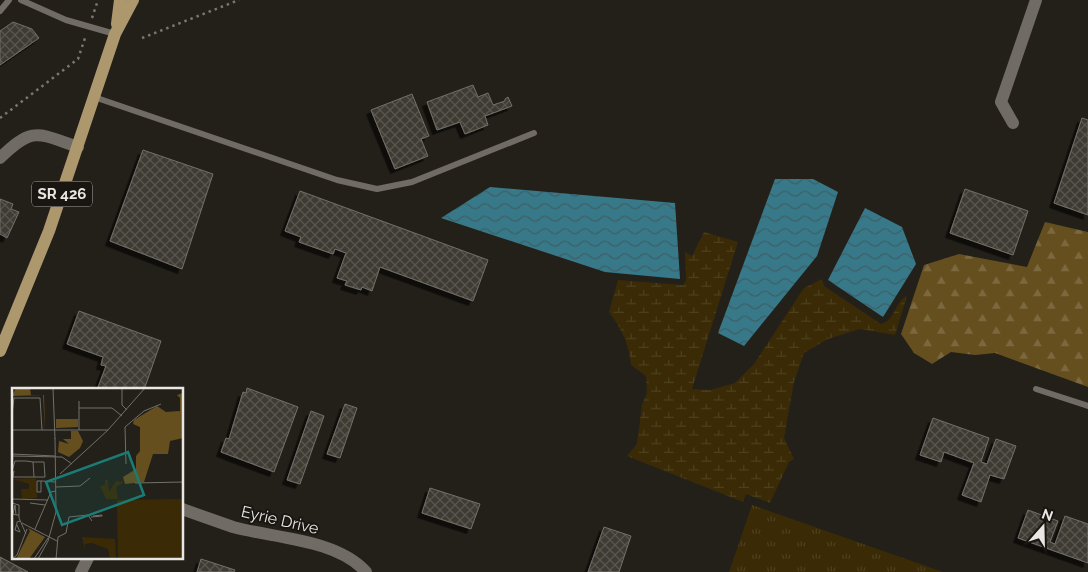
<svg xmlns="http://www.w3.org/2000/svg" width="1088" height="572" viewBox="0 0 1088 572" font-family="Raleway,sans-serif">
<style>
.grass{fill:url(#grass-tufts)}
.forest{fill:url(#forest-firs)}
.wetland{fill:url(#wetland-marsh)}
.water{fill:url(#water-waves)}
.building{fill:url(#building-cross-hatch);stroke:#737069;filter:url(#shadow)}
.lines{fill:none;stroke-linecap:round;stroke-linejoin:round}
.path{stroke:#7a7772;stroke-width:2.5;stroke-dasharray:2.5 4;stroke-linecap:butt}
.lane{stroke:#706c65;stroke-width:6}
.street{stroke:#706c65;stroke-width:12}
.primary{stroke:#ad986e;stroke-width:12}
.labels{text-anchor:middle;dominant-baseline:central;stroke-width:4;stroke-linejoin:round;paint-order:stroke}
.shield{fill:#191611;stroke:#aba8a4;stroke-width:1}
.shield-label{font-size:15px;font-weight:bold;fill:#e9e7e3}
.street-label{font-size:16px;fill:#e9e7e3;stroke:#191611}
.inset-road{fill:none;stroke:#72706a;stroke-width:1}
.view{fill:#1a7c74;fill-opacity:0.15;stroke:#1a7c74;stroke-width:2.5}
.inset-edge{fill:none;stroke:#e9e7e3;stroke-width:2.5}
</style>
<defs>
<pattern id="grass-tufts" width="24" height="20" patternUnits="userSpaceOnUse" patternTransform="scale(1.25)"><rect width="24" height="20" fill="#3a2b06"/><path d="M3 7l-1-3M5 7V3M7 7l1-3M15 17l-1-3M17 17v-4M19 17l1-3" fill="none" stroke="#4d401e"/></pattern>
<pattern id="forest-firs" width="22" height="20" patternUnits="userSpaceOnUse" patternTransform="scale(1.25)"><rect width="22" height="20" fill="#654f1f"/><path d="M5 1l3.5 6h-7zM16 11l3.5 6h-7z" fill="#7b683f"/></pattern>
<pattern id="wetland-marsh" width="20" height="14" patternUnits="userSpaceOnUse" patternTransform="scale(1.25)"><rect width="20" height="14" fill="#3a2b06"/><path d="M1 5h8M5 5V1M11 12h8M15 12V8" fill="none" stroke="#4d401e"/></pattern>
<pattern id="water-waves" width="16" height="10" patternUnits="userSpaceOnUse" patternTransform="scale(1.25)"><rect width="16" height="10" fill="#377989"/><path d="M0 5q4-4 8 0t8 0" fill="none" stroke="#3e5f66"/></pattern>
<pattern id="building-cross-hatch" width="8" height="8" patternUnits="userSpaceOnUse" patternTransform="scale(1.25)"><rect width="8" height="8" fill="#3d3a33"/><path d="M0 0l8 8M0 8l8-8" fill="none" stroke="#595650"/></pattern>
<filter id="shadow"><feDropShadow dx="-4.5" dy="4.5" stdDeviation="0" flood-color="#0009"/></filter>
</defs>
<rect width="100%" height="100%" fill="#23201a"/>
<!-- grass -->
<polygon class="grass" points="752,505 943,572 729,572"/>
<!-- forest -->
<polygon class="forest" points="1045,222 1088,232 1088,387 995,353 975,355 951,352 932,364 914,353 901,334 924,265 959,254 1027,267"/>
<!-- wetland -->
<path class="wetland" d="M704 232 738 242 692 389 710 390 735 383 754 364 804 288 822 279 824 286 881 324C895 321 895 301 907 296L895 335 860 329 828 339 804 353 794 382 784 438 794 459 789 462 770 503 746 494 743 502 627 456 637 444 642 405 647 392 646 376 631 365C629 344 622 329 609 312L618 280 683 285 686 280 685 252 692 256Z"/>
<!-- water -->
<g class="water">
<polygon points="775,179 813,179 838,192 817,256 744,346 718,333"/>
<polygon points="490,187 675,203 680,279 605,272 441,218"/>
<polygon points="865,208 902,227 916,264 883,317 828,280"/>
</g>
<!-- building -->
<g class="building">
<polygon points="13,22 32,29 39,38 0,65 0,31"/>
<polygon points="473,85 478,97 488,93 493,105 505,101 505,99 508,97 512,106 485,116 488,125 465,134 460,122 437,130 427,102"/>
<polygon points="412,94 429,136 421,139 428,156 395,169 371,110"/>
<polygon points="1082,118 1088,120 1088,215 1054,203"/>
<polygon points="143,150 213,174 182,269 110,241"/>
<polygon points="965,189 1028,211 1013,255 950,233"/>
<polygon points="300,191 488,260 473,301 380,267 372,291 362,287 361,290 345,285 347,281 337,278 346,253 335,249 333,254 299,242 301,237 285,231"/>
<polygon points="0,199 13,204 11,209 19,212 7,238 0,234"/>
<polygon points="79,311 161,341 144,390 97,390 106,366 101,365 103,357 67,344"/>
<polygon points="247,388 298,407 274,472 221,452 226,438 229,439 243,392 246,393"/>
<polygon points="345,404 357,408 340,458 327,454"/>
<polygon points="311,411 324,416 300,484 287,480"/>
<polygon points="933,418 989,438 981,462 987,464 996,439 1016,446 1004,479 990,475 981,502 962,495 974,463 944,452 941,462 920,455"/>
<polygon points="430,488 480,504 471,529 422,513"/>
<polygon points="1028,510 1058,521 1050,542 1055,544 1065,516 1088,524 1088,563 1018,538"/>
<polygon points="604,527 631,536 619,572 588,572"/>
<polygon points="0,557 28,572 0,572"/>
<polygon points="201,559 235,570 234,572 197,572"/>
</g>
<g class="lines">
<!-- path -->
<g class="path">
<polyline points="92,18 98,0"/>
<polyline points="142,38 239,0"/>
<polyline points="0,118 78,59 86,35"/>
</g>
<!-- lane -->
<g class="lane">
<polyline points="21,0 66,20 115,34"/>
<polyline points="0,11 9,0"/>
<polyline points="94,97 337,180 377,189 412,182 534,133"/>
<polyline points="1036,389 1088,406"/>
</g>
<!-- street -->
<g class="street">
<polyline points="1013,123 1001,102 1036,0"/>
<path d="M0 158C33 126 37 133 78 147"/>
<path d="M182 509C199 515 216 521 233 527 273 538 337 539 366 572"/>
<polyline points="81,572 88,558"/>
</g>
<!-- primary -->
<g class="primary">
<polyline points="117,24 120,0"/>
<polyline points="0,351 49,231 115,34 133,0"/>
</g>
</g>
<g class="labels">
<!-- shield labels -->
<rect class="shield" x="32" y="181.5" width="60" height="25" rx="4"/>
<g class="shield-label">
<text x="62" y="194">SR 426</text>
</g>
<!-- street labels -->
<g class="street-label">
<text transform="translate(280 520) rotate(13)">Eyrie Drive</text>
</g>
</g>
<!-- overview -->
<g transform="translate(12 388)">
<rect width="171" height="171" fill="#23201a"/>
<path d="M24 90 25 110 10 111 9 101H17V96L0 91ZM172 111 171 171H106L105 112Z" fill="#3a2b06"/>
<path d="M4 0H18L19 7H32L33 44 31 7 0 8ZM171 5V50L158 53 156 66H141L132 94 113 96 111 89 124 81V68L128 63V39L121 36 122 32 145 18 154 24 168 23V10L165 7ZM44 31H66V39L44 40ZM59 43H66L71 53 68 60 57 69 46 64 47 53 57 56 51 51H59ZM16 140 33 149 17 171H4L18 143Z" fill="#654f1f"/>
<path d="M93 92H96L97 104 104 93 109 94 110 92 111 95 104 99 106 111H94L88 98 93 97ZM70 149 103 151 104 171H98L96 161 80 155 73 156V162Z" fill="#3a2b06"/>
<path class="inset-road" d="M41 0 43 51M110 0V17L115 22M67 13V42M67 20H100L110 28M0 26 2 10H28L30 42M0 42H96M0 66 43 68M0 68 50 69 60 76M21 74H32L33 89H22M114 76 113 39 132 23 149 16M0 83 3 73H14M2 83 1 89H22L21 74 14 73M48 86 96 42 133 0M29 93V104H25V93H30L43 94M123 95 172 94M44 99 68 98 78 90M0 111 36 112M0 115 7 117V130L14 146M18 115 33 117M4 127 1 126 3 117 4 127H7M79 129 90 128V127L81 128M10 135 45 153M5 137 8 144 3 142 5 135V134L8 133M23 141 39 104 44 103M0 171 5 167 15 141M22 171 36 150M26 171 36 153 44 124 43 50M44 171 46 149 54 145 57 129 76 127 80 133"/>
<path class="view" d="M116 64 132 107 50 137 34 94Z"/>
<rect width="171" height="171" class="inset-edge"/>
</g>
<!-- north arrow -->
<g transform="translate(1043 527) rotate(20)" stroke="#191611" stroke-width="4" paint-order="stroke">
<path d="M0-4L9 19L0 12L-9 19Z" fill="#e9e7e3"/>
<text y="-8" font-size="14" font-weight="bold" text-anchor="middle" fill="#e9e7e3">N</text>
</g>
</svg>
